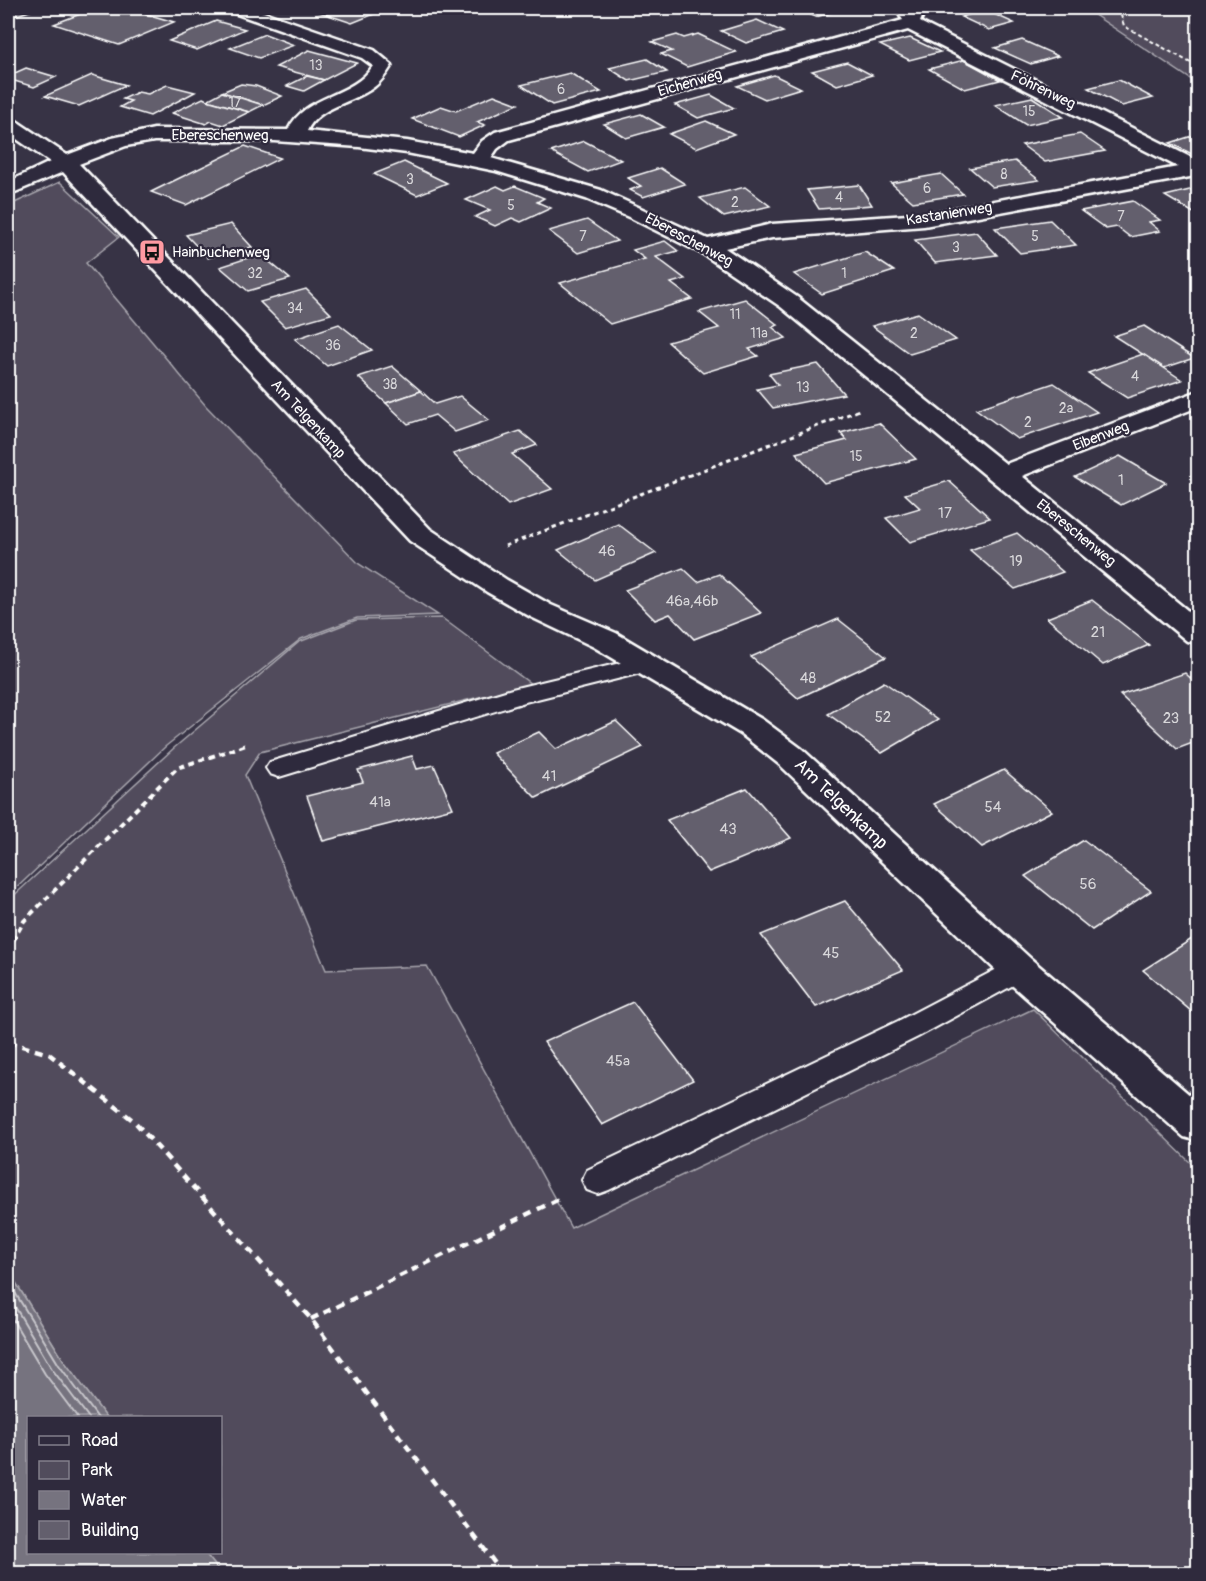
<svg xmlns="http://www.w3.org/2000/svg" width="1206" height="1581" viewBox="0 0 1206 1581" font-family="Pangolin,sans-serif">
<style>
.green{fill:#514c5c;stroke:#a8a6ae;stroke-width:1.5}
.water{fill:#76737f;stroke:#adabb2;stroke-width:1.5}
.lines{fill:none;stroke-linecap:round;stroke-linejoin:round}
.shore{stroke:#c8c7cc;stroke-width:2}
.building{fill:#635f6d;stroke:#fff;stroke-width:1.5}
.service-casing{stroke:#fff;stroke-width:4}
.minor-casing{stroke:#fff;stroke-width:5}
.path-far3{stroke:#fff;stroke-width:2;stroke-dasharray:4 3;stroke-linecap:butt}
.path-far2{stroke:#fff;stroke-width:3;stroke-dasharray:4.5 4;stroke-linecap:butt}
.path-far1{stroke:#fff;stroke-width:4;stroke-dasharray:6 4.5;stroke-linecap:butt}
.path{stroke:#fff;stroke-width:4.5;stroke-dasharray:8 6;stroke-linecap:butt}
.service{fill:#2f2a3d;fill-rule:evenodd}
.minor{fill:#2f2a3d;fill-rule:evenodd}
.labels{text-anchor:middle;dominant-baseline:central;stroke-width:4.5;stroke-linejoin:round;paint-order:stroke}
.far-number-label{font-size:14px;fill:#d8d7da}
.far-street-label{font-size:15px;fill:#fff;stroke:#2f2a3d}
.far-poi-label{font-size:15px;fill:#fff;stroke:#2f2a3d;text-anchor:start}
.number-label{font-size:15px;fill:#d8d7da}
.street-label{font-size:18px;fill:#fff;stroke:#2f2a3d}
</style>
<rect width="100%" height="100%" fill="#373345"/>
<filter id="ink" filterUnits="userSpaceOnUse"><feTurbulence type="fractalNoise" baseFrequency=".0167" numOctaves="2"/><feDisplacementMap in="SourceGraphic" scale="12" xChannelSelector="R" yChannelSelector="G"/><feConvolveMatrix kernelMatrix="1 2 1 2 8 2 1 2 1" color-interpolation-filters="sRGB"/></filter>
<g filter="url(#ink)">
<!-- green -->
<g class="green">
<polygon points="1084,8 1198,8 1198,84"/>
<polygon points="60,182 119,237 86,263 206,406 359,564 438,615 357,618 301,639 166,746 8,896 8,206"/>
<polygon points="442,618 531,684 260,752 245,775 326,970 427,966 571,1228 1033,1009 1198,1170 1198,1573 221,1573 205,1553 220,1552 220,1418 106,1417 64,1361 8,1270 8,901 174,748 299,642 356,620"/>
</g>
<!-- water -->
<polygon class="water" points="8,1270 64,1361 106,1417 28,1418 28,1552 205,1553 221,1573 8,1573"/>
<g class="lines">
<!-- shore -->
<g class="shore">
<polyline points="8,1281 59,1365 98,1418"/>
<polyline points="8,1295 52,1369 89,1418"/>
<polyline points="8,1312 45,1374 78,1418"/>
</g>
</g>
<!-- building -->
<g class="building">
<polygon points="8,8 39,8 14,16 8,14"/>
<polygon points="96,8 126,8 174,22 119,45 54,24"/>
<polygon points="331,8 389,8 352,23 319,12"/>
<polygon points="794,8 849,8 816,17"/>
<polygon points="985,10 1014,23 989,30 961,17"/>
<polygon points="757,20 783,32 746,43 721,31"/>
<polygon points="216,21 245,29 197,50 169,41"/>
<polygon points="265,34 294,45 259,58 230,48"/>
<polygon points="698,34 736,52 687,67 661,54 672,51 652,42 677,35 684,38"/>
<polygon points="910,38 940,52 909,60 880,45"/>
<polygon points="1022,40 1058,56 1031,64 995,48"/>
<polygon points="309,50 357,63 324,80 276,67"/>
<polygon points="647,59 667,72 629,81 609,68"/>
<polygon points="964,60 1000,80 965,89 929,69"/>
<polygon points="847,62 872,75 837,85 812,71"/>
<polygon points="26,68 56,77 34,87 8,79 8,76"/>
<polygon points="570,73 601,92 552,105 521,85"/>
<polygon points="92,75 126,85 79,106 45,96"/>
<polygon points="774,75 801,88 765,99 737,86"/>
<polygon points="307,76 324,80 304,91 287,86"/>
<polygon points="1119,80 1153,98 1122,106 1088,88"/>
<polygon points="241,84 256,86 282,96 263,105 222,92"/>
<polygon points="167,85 195,92 150,116 120,107 131,101 123,99 138,92 148,94"/>
<polygon points="222,92 263,105 249,112 207,100"/>
<polygon points="494,95 518,104 477,122 485,125 459,137 412,119 441,106 456,111"/>
<polygon points="711,95 734,108 698,118 675,105"/>
<polygon points="1032,97 1063,117 1026,125 995,105"/>
<polygon points="203,98 207,100 249,112 223,125 211,121 206,124 172,113"/>
<polygon points="641,114 664,127 626,138 604,124"/>
<polygon points="706,121 734,134 696,148 669,134"/>
<polygon points="1080,134 1105,151 1045,162 1022,145"/>
<polygon points="1198,134 1198,157 1170,143"/>
<polygon points="584,141 621,160 588,172 551,152"/>
<polygon points="245,146 280,158 186,205 151,192"/>
<polygon points="1015,161 1039,180 992,187 970,168"/>
<polygon points="404,162 447,183 417,195 374,174"/>
<polygon points="660,168 685,184 643,197 630,190 641,186 628,178"/>
<polygon points="941,174 963,194 913,202 891,183"/>
<polygon points="859,185 872,205 819,209 807,190"/>
<polygon points="497,186 505,190 515,186 544,198 537,202 551,208 521,222 512,218 495,226 475,217 490,210 466,200"/>
<polygon points="745,187 770,206 724,217 700,198"/>
<polygon points="1198,188 1197,215 1165,196"/>
<polygon points="1133,201 1160,220 1149,222 1160,231 1130,237 1117,227 1106,229 1081,211"/>
<polygon points="587,220 617,241 578,253 549,231"/>
<polygon points="1050,220 1076,245 1020,253 995,228"/>
<polygon points="231,224 252,247 208,258 186,235"/>
<polygon points="976,232 997,255 935,263 915,240"/>
<polygon points="665,241 678,251 656,257 685,279 671,283 692,299 610,324 560,283 645,259 633,250"/>
<polygon points="865,252 894,271 822,294 794,274"/>
<polygon points="260,254 290,279 248,291 220,267"/>
<polygon points="306,289 331,314 285,327 260,302"/>
<polygon points="745,299 778,325 772,327 786,338 749,349 758,356 703,373 668,342 719,328 699,312"/>
<polygon points="918,313 956,340 910,354 872,326"/>
<polygon points="339,324 372,350 327,366 295,339"/>
<polygon points="1144,326 1194,358 1164,368 1114,336"/>
<polygon points="1143,354 1182,380 1127,398 1088,373"/>
<polygon points="818,364 844,394 773,408 757,389 778,385 769,374"/>
<polygon points="392,366 421,391 386,403 358,377"/>
<polygon points="1054,383 1097,412 1017,439 976,409"/>
<polygon points="421,391 435,404 460,396 489,420 455,432 435,415 408,424 386,403"/>
<polygon points="879,423 916,459 824,483 796,453 847,440 840,433"/>
<polygon points="520,431 537,445 512,454 552,489 508,505 453,454"/>
<polygon points="1120,456 1166,483 1121,505 1075,477"/>
<polygon points="949,481 990,518 910,542 886,518 920,508 905,494"/>
<polygon points="618,524 656,553 595,580 558,550"/>
<polygon points="1017,533 1063,572 1015,589 970,550"/>
<polygon points="683,568 698,582 719,574 761,613 694,639 670,614 655,620 625,590"/>
<polygon points="1092,600 1149,645 1103,665 1047,618"/>
<polygon points="838,619 886,657 798,698 751,657"/>
<polygon points="1185,673 1198,685 1198,741 1177,749 1120,695"/>
<polygon points="884,682 938,720 882,753 828,714"/>
<polygon points="616,721 643,747 536,798 493,753 539,732 556,749"/>
<polygon points="412,756 417,769 434,765 453,808 323,841 307,796 363,782 358,770"/>
<polygon points="1004,770 1052,811 982,847 934,804"/>
<polygon points="747,788 791,838 709,872 667,820"/>
<polygon points="1084,840 1151,891 1092,930 1025,876"/>
<polygon points="845,901 903,970 816,1007 761,935"/>
<polygon points="1195,937 1198,940 1198,1017 1143,970"/>
<polygon points="633,1002 693,1080 602,1125 544,1042"/>
</g>
<g class="lines">
<defs>
<g id="service">
<polygon points="645,657 653,660 657,665 653,670 525,702 279,777 270,774 266,768 270,762 512,689"/>
<polygon points="1018,958 1028,961 1032,969 1028,977 918,1037 609,1190 598,1194 587,1190 582,1180 587,1170 898,1021"/>
</g>
<path id="minor" d="M228 8H252L374 50 392 65C387 73 382 81 374 87 354 103 318 106 307 131L407 141 473 153 482 141 495 132 903 20 895 8H913L922 17 920 22 1194 159 1198 174 1190 177 924 226 772 238 725 248 797 297 1006 464 1198 391V407L1022 476 1198 619V643L1187 641 781 307 703 254 631 218 586 199 496 171 407 153 359 147 275 141H154L126 146 79 164 430 529 507 580 551 605 616 633 763 720 802 749 1031 959 1198 1102V1141L1184 1137 1005 979 780 765 741 734 594 647 531 617 487 592 410 541 63 172 8 195V182L50 162 8 133V118L15 120 67 155 112 138 154 129 288 130C305 94 352 98 373 66L362 58 231 12ZM908 30 1178 167 924 214 772 224 708 239 601 190 491 158 497 149 509 140Z"/>
</defs>
<!-- service casing -->
<use href="#service" class="service-casing"/>
<!-- minor casing -->
<use href="#minor" class="minor-casing"/>
<!-- path-far3 -->
<polyline class="path-far3" points="1119,8 1124,26 1198,67"/>
<!-- path-far2 -->
<polyline class="path-far2" points="505,546 862,409"/>
<!-- path-far1 -->
<polyline class="path-far1" points="8,950 24,921 177,768 246,745"/>
<!-- path -->
<g class="path">
<polyline points="8,1042 49,1054 134,1121 311,1319 503,1574"/>
<polyline points="311,1319 561,1198"/>
</g>
<!-- service -->
<use href="#service" class="service"/>
<!-- minor -->
<use href="#minor" class="minor"/>
</g>
</g>
<!-- icons -->
<defs>
<symbol id="bus-square" viewBox="-11 -11 22 22"><rect x="-9" y="-9" width="18" height="18" rx="4" fill="#ff9aa2" stroke="#2f2a3d"/><path d="M-5-6H5V4H4V6H2V4H-2V6H-4V4H-5ZM-3.5-4V0h7V-4ZM-3.5 1.2v1.5H-2V1.2ZM2 1.2v1.5H3.5V1.2Z" fill="#111"/></symbol>
</defs>
<g fill-rule="evenodd">
<use href="#bus-square" x="137" y="237" width="30" height="30"/>
</g>
<g class="labels">
<!-- far-number labels -->
<g class="far-number-label">
<text x="316" y="65">13</text>
<text x="561" y="89">6</text>
<text x="235" y="102">17</text>
<text x="1029" y="111">15</text>
<text x="1004" y="174">8</text>
<text x="410" y="179">3</text>
<text x="927" y="188">6</text>
<text x="839" y="197">4</text>
<text x="735" y="202">2</text>
<text x="511" y="205">5</text>
<text x="1121" y="216">7</text>
<text x="583" y="236">7</text>
<text x="1035" y="236">5</text>
<text x="956" y="247">3</text>
<text x="255" y="273">32</text>
<text x="844" y="273">1</text>
<text x="295" y="308">34</text>
<text x="735" y="314">11</text>
<text x="759" y="333">11a</text>
<text x="914" y="333">2</text>
<text x="333" y="345">36</text>
<text x="1135" y="376">4</text>
<text x="390" y="384">38</text>
<text x="803" y="387">13</text>
<text x="1066" y="408">2a</text>
<text x="1028" y="422">2</text>
<text x="856" y="456">15</text>
</g>
<!-- far-street labels -->
<g class="far-street-label">
<text transform="translate(690 83) rotate(-16)">Eichenweg</text>
<text transform="translate(1043 90) rotate(26)">Föhrenweg</text>
<text x="220" y="135">Ebereschenweg</text>
<text transform="translate(949 214) rotate(-9)">Kastanienweg</text>
<text transform="translate(689 240) rotate(28)">Ebereschenweg</text>
<text transform="translate(308 419) rotate(47)">Am Telgenkamp</text>
<text transform="translate(1101 436) rotate(-21)">Eibenweg</text>
<text transform="translate(1076 533) rotate(39)">Ebereschenweg</text>
</g>
<!-- far-poi labels -->
<g class="far-poi-label">
<text x="172" y="252">Hainbuchenweg</text>
</g>
<!-- number labels -->
<g class="number-label">
<text x="1121" y="480">1</text>
<text x="945" y="513">17</text>
<text x="607" y="551">46</text>
<text x="1016" y="561">19</text>
<text x="692" y="601">46a,46b</text>
<text x="1098" y="632">21</text>
<text x="808" y="678">48</text>
<text x="883" y="717">52</text>
<text x="1171" y="718">23</text>
<text x="549" y="776">41</text>
<text x="380" y="802">41a</text>
<text x="993" y="807">54</text>
<text x="728" y="829">43</text>
<text x="1088" y="884">56</text>
<text x="831" y="953">45</text>
<text x="618" y="1061">45a</text>
</g>
<!-- street labels -->
<g class="street-label">
<text transform="translate(841 804) rotate(44)">Am Telgenkamp</text>
</g>
</g>
<!-- margin -->
<rect width="1206" height="1581" fill="none" stroke="#2f2a3d" stroke-width="30"/>
<rect x="15" y="15" width="1176" height="1551" fill="none" stroke="#fff" stroke-width="2" filter="url(#ink)"/>
<!-- legend -->
<rect x="27" y="1416" width="195" height="138" fill="#2f2a3d" stroke="#827f8b" stroke-width="1.5"/>
<rect x="39" y="1436" width="30" height="9" fill="#2f2a3d" stroke="#827f8b" stroke-width="1.5"/>
<text x="81" y="1446" font-size="18" fill="#ffffff">Road</text>
<rect x="39" y="1461" width="30" height="18" fill="#514c5c" stroke="#827f8b" stroke-width="1.5"/>
<text x="81" y="1476" font-size="18" fill="#ffffff">Park</text>
<rect x="39" y="1491" width="30" height="18" fill="#76737f" stroke="#827f8b" stroke-width="1.5"/>
<text x="81" y="1506" font-size="18" fill="#ffffff">Water</text>
<rect x="39" y="1521" width="30" height="18" fill="#635f6d" stroke="#827f8b" stroke-width="1.5"/>
<text x="81" y="1536" font-size="18" fill="#ffffff">Building</text>
</svg>
